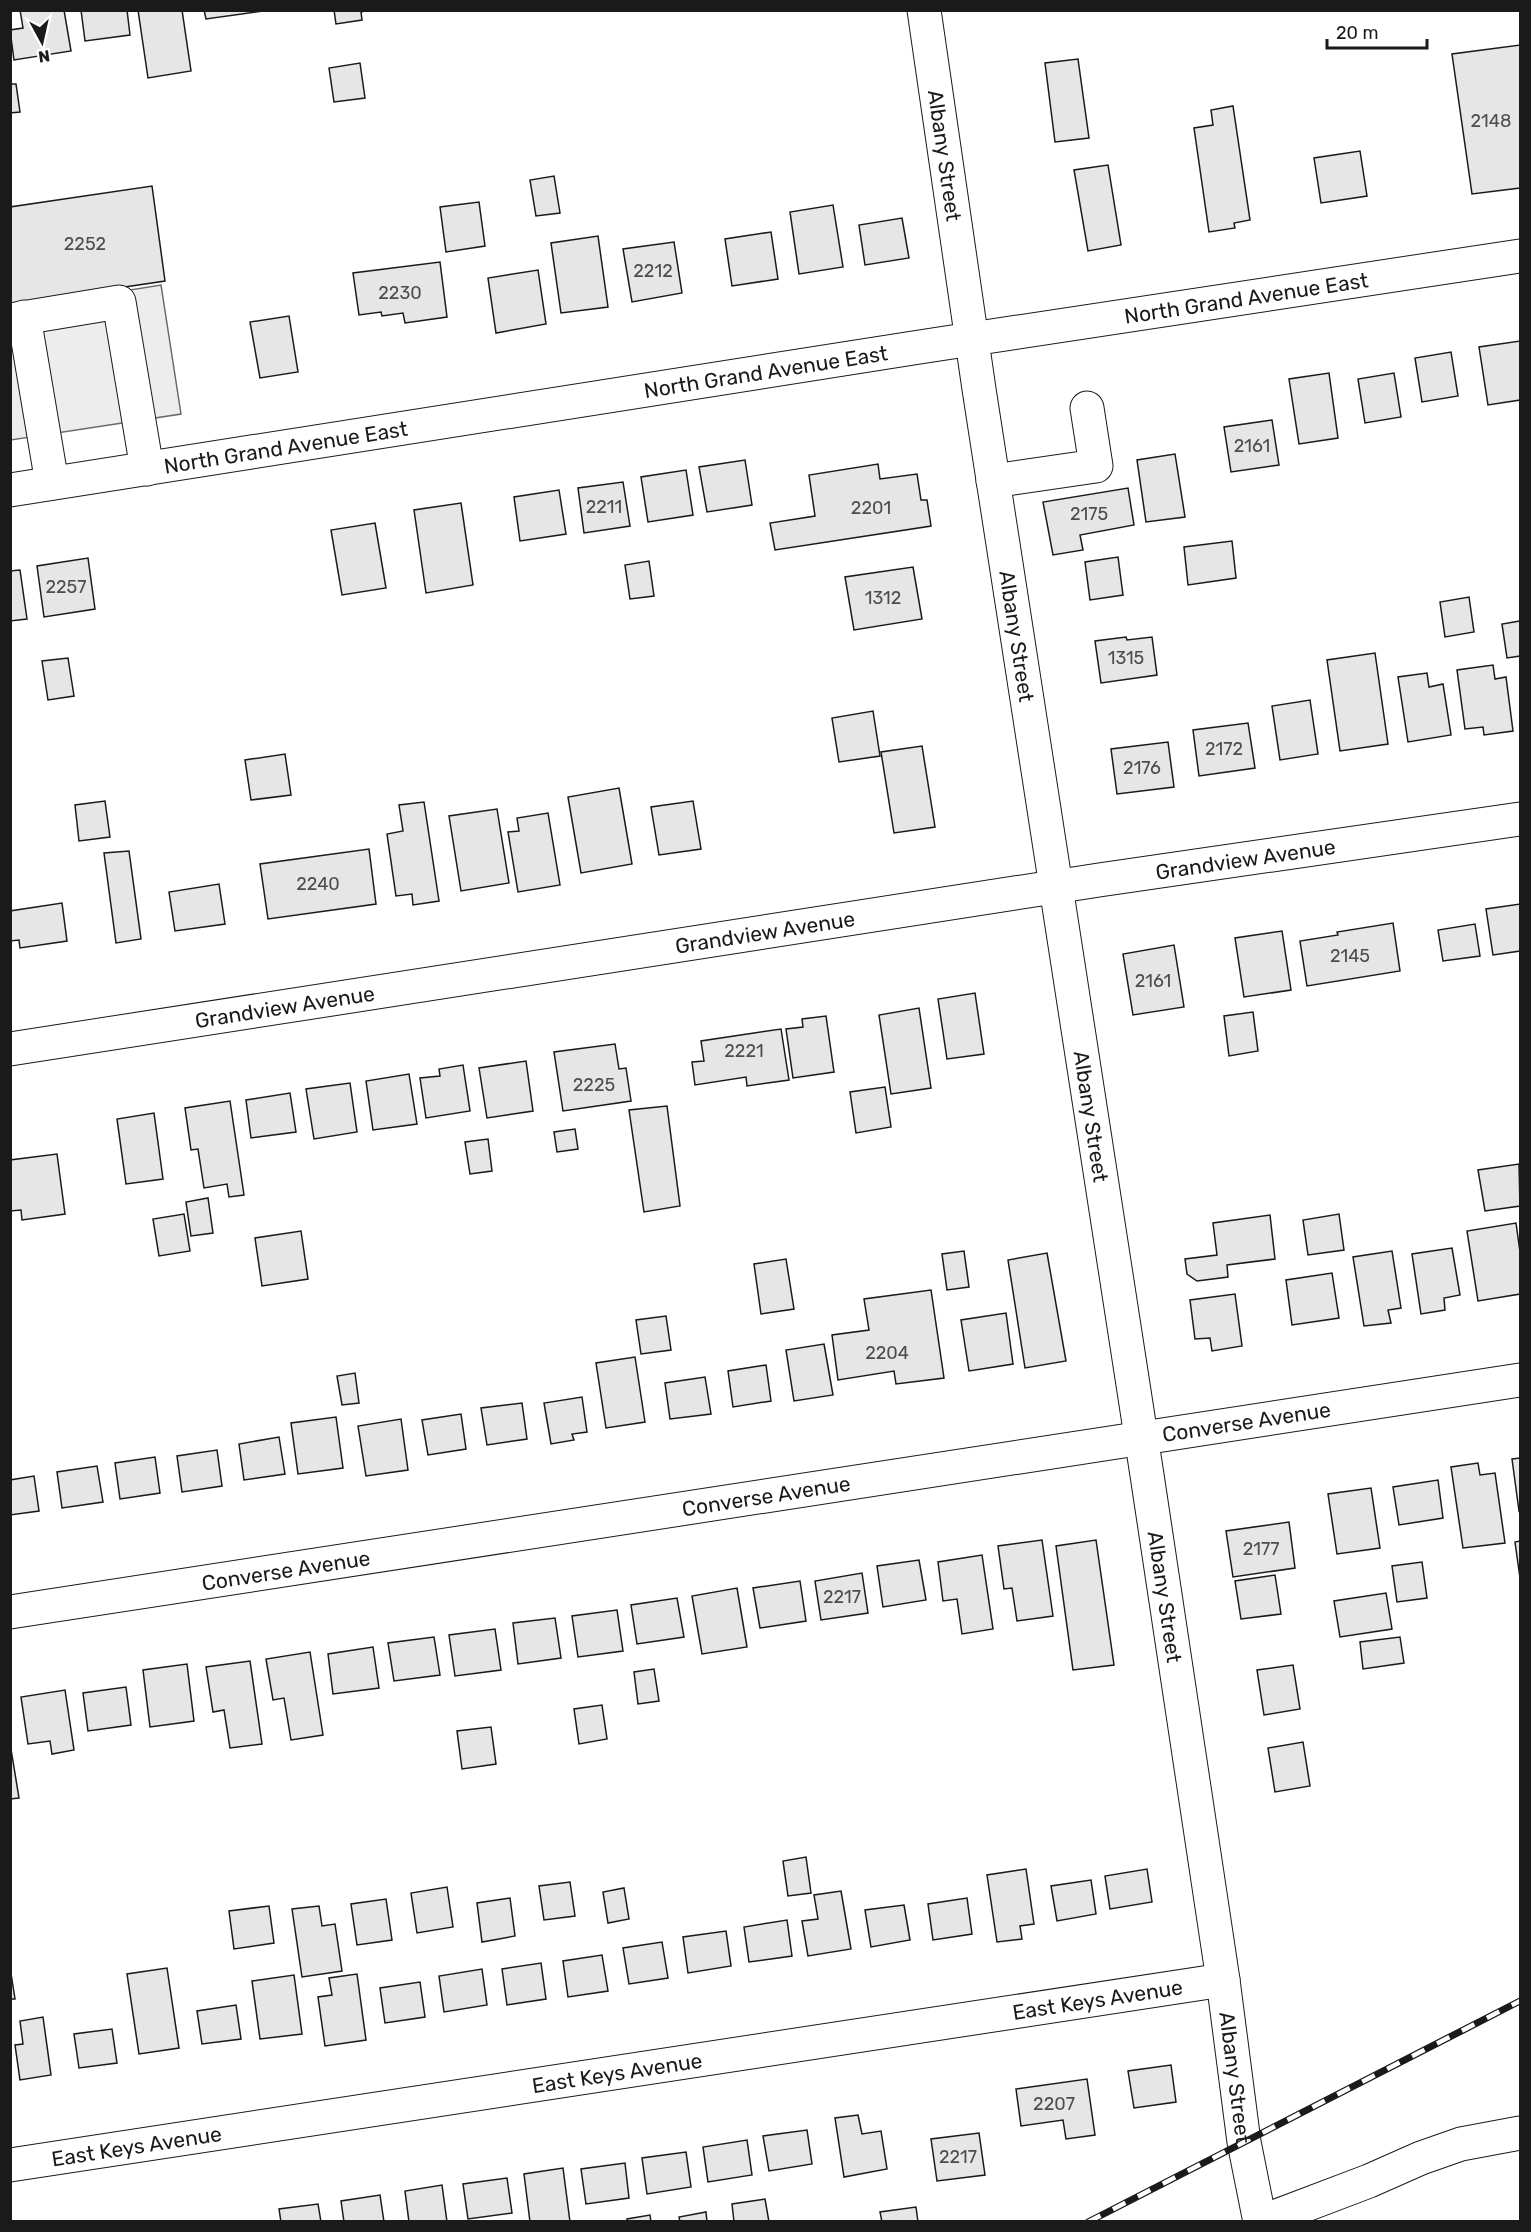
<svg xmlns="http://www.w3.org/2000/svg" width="1531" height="2232" viewBox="0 0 1531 2232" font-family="Rubik,sans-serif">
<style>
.parking{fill:#ededed;stroke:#6a6a6a;stroke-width:1.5}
.building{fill:#e6e6e6;stroke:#1a1a1a;stroke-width:1.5}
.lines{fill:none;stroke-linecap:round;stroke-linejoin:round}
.minor-casing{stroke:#1a1a1a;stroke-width:35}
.minor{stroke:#fff;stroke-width:33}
.rail-casing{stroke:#1a1a1a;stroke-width:7}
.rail{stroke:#fff;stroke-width:4.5;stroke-dasharray:14;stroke-linecap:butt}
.labels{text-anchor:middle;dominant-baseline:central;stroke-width:4.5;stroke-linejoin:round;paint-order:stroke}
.number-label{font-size:18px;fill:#4d4d4d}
.street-label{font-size:21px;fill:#1a1a1a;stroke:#fff}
</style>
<rect width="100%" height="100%" fill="#fff"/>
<!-- parking -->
<polygon class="parking" points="161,285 181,414 11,440 11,309"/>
<!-- building -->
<g class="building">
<polygon points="20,10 64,10 71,51 14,60 10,30 23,28"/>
<polygon points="81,10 127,10 130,35 85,41"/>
<polygon points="138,10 182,10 191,71 148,78"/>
<polygon points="204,10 270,10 206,19"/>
<polygon points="334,10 369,10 361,12 362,20 336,24"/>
<polygon points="1520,45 1520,188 1472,194 1452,54"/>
<polygon points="1078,59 1089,138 1055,142 1045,63"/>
<polygon points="360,63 365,98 334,102 329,68"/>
<polygon points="10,84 16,84 20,112 10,113"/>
<polygon points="1233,106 1250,220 1234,223 1235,228 1209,232 1194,128 1213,125 1211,110"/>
<polygon points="1360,151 1367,196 1321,203 1314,158"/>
<polygon points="1108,165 1121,245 1088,251 1074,170"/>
<polygon points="554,176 560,213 536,216 530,180"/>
<polygon points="152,186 165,281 10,304 10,207"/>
<polygon points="479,202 485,246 446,252 440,207"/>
<polygon points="833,205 843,267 799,274 790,212"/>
<polygon points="902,218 909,258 865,265 859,225"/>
<polygon points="771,232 778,279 732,286 725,239"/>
<polygon points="598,236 608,307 561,313 551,243"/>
<polygon points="674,242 682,293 632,302 623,249"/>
<polygon points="440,262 447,317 405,323 403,313 382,316 381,312 359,315 353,273"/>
<polygon points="538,270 546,324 496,333 488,278"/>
<polygon points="289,316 298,372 260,378 250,322"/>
<polygon points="1520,341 1520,400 1488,405 1479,347"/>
<polygon points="1451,352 1458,396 1422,402 1415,358"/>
<polygon points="1329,373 1338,438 1299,444 1289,379"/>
<polygon points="1394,373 1401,417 1365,423 1358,379"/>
<polygon points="1272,420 1279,465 1231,472 1224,427"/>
<polygon points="1175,454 1185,517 1146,522 1137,460"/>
<polygon points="745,460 752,505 707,512 699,467"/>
<polygon points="878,464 880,479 917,474 921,500 927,500 931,526 775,550 770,523 815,516 809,475"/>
<polygon points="686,470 693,515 648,522 641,477"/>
<polygon points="623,482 630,526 584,533 578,488"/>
<polygon points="1128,488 1134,525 1080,535 1083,550 1053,555 1043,502"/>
<polygon points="559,490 566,534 520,541 514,497"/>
<polygon points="461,503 473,585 426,593 414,510"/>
<polygon points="375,523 386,588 342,595 331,530"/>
<polygon points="1232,541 1236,578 1188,585 1184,547"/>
<polygon points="1118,557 1123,595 1090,600 1085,562"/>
<polygon points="88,558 95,609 44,617 37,566"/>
<polygon points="649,561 654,596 630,599 625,565"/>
<polygon points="913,567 922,619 854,630 845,577"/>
<polygon points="20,570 27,619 10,621 10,571"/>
<polygon points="1469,597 1474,632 1445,637 1440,602"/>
<polygon points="1520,621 1520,656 1507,658 1502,624"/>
<polygon points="1126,637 1127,640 1152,637 1157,675 1101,683 1095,641"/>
<polygon points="1375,653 1388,744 1340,751 1327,660"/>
<polygon points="68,658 74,696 48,700 42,661"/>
<polygon points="1493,665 1495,679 1506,677 1513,731 1484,735 1483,727 1465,729 1457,670"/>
<polygon points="1427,673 1429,687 1443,684 1451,735 1408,742 1398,677"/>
<polygon points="1310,700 1318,754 1280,760 1272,706"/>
<polygon points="873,711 880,756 839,762 832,718"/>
<polygon points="1248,723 1255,768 1199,776 1193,730"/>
<polygon points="1168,742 1174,787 1117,794 1111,749"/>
<polygon points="922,746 935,827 894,833 881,752"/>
<polygon points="285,754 291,795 251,800 245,760"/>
<polygon points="619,788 632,864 581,873 568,797"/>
<polygon points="105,801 110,837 79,841 75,805"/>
<polygon points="693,801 701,849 659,855 651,807"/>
<polygon points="424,802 439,901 413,905 412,894 396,896 387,834 403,831 399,805"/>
<polygon points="497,809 509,883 461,891 449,816"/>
<polygon points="548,813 560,885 518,892 508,832 519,831 517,818"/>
<polygon points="369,849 376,904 268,919 260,864"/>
<polygon points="129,851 141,939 116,943 104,853"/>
<polygon points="219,884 225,924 175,931 169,892"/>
<polygon points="62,903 67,941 20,948 19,940 10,941 10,911"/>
<polygon points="1520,904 1520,951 1493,955 1486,909"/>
<polygon points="1393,923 1400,971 1307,986 1300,941 1338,935 1337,932"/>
<polygon points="1475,924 1480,956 1443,961 1438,930"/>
<polygon points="1282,931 1291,990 1244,997 1235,938"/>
<polygon points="1174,945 1184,1007 1133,1015 1123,954"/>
<polygon points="975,993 984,1054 947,1059 938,999"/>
<polygon points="919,1008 931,1088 891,1094 879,1015"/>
<polygon points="1253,1012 1258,1051 1229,1056 1224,1016"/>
<polygon points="826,1016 834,1072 793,1078 786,1029 803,1027 802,1019"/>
<polygon points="781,1029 789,1080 747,1086 746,1077 695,1085 692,1062 704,1061 701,1041"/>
<polygon points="615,1044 619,1069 626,1068 631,1101 563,1111 554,1052"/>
<polygon points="526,1061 533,1111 487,1118 479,1068"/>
<polygon points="463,1065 470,1111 426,1118 420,1078 440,1076 439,1069"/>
<polygon points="409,1074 417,1124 373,1130 366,1081"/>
<polygon points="350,1083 357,1132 314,1139 306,1089"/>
<polygon points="885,1087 891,1127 856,1133 850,1092"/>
<polygon points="290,1093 296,1132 251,1138 246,1100"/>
<polygon points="230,1101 244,1195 229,1197 227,1184 204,1188 198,1149 191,1150 185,1108"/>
<polygon points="667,1106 680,1206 644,1212 629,1110"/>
<polygon points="154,1113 163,1179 126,1184 117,1119"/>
<polygon points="575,1129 578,1149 557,1152 554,1132"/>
<polygon points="488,1139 492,1171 470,1174 465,1142"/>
<polygon points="57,1154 65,1214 22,1220 21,1210 10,1211 10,1160"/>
<polygon points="1519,1164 1520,1206 1485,1211 1478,1170"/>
<polygon points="208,1198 213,1233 191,1236 186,1202"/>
<polygon points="184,1214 190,1251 159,1256 153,1219"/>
<polygon points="1339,1214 1344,1250 1308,1255 1303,1220"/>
<polygon points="1270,1215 1275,1259 1227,1265 1228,1277 1197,1281 1187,1274 1185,1259 1217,1255 1213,1223"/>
<polygon points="1516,1223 1520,1252 1520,1294 1478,1301 1467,1231"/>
<polygon points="301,1231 308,1279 262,1286 255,1238"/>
<polygon points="1452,1248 1460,1295 1444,1298 1445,1310 1421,1314 1412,1254"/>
<polygon points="964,1251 969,1287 947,1290 942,1254"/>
<polygon points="1392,1251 1401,1308 1388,1310 1391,1323 1364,1326 1353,1257"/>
<polygon points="1047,1253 1066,1361 1025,1368 1008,1260"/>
<polygon points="786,1259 794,1309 761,1314 754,1264"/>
<polygon points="1332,1273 1339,1318 1292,1325 1286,1280"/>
<polygon points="931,1290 944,1378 896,1384 894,1371 838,1380 832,1335 869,1330 864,1299"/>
<polygon points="1235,1294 1242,1346 1212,1351 1210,1338 1195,1339 1190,1300"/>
<polygon points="1006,1313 1013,1364 969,1371 961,1320"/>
<polygon points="666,1316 671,1350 641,1354 636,1320"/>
<polygon points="824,1344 833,1395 794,1401 786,1350"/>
<polygon points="635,1357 645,1422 606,1428 596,1363"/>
<polygon points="766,1365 771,1401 733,1407 728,1371"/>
<polygon points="355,1373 359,1403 342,1405 337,1376"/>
<polygon points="705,1377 711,1414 670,1419 665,1383"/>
<polygon points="582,1397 587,1432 572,1434 574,1440 551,1444 544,1403"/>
<polygon points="522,1403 527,1439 487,1445 481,1408"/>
<polygon points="461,1414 466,1449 428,1455 422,1420"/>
<polygon points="336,1417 343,1468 298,1474 291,1423"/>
<polygon points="401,1419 408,1470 366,1476 358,1426"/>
<polygon points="279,1437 285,1474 244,1480 239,1444"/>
<polygon points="217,1450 222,1486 182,1492 177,1456"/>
<polygon points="155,1457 160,1493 120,1499 115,1463"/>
<polygon points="1520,1458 1520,1510 1519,1511 1512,1459"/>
<polygon points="1478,1463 1480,1475 1495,1473 1505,1543 1463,1548 1451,1467"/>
<polygon points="97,1466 103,1502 62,1508 57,1472"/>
<polygon points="34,1476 39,1511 10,1515 10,1480"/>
<polygon points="1438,1480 1443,1518 1399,1525 1393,1487"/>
<polygon points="1371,1488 1380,1548 1337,1554 1328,1494"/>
<polygon points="1289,1522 1295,1568 1233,1577 1226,1531"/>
<polygon points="1042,1540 1053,1616 1017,1621 1012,1588 1004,1589 998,1546"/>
<polygon points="1096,1540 1114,1665 1073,1670 1056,1546"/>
<polygon points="1520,1541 1520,1578 1515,1542"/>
<polygon points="982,1555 993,1629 962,1634 957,1599 943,1601 938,1562"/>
<polygon points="919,1560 926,1600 883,1607 877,1566"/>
<polygon points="1422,1562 1427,1598 1397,1602 1392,1566"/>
<polygon points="862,1573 868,1613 821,1620 815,1581"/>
<polygon points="1275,1575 1281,1614 1241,1619 1235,1581"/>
<polygon points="800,1581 806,1621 760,1628 753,1588"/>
<polygon points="737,1588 747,1647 702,1654 692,1596"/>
<polygon points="1386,1593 1392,1629 1340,1637 1334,1601"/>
<polygon points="677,1598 684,1637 637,1644 631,1605"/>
<polygon points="617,1610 623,1651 578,1657 572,1616"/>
<polygon points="555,1618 561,1658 518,1664 513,1623"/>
<polygon points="495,1629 501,1670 455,1676 449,1635"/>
<polygon points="434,1637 440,1675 394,1681 388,1643"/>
<polygon points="1400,1637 1404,1663 1363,1669 1360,1642"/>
<polygon points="373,1647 379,1688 333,1694 328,1654"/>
<polygon points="310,1652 323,1735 291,1740 284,1698 273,1700 266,1659"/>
<polygon points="250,1661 262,1744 230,1748 224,1710 213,1712 206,1667"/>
<polygon points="187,1664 194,1721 150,1727 143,1670"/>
<polygon points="1293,1665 1300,1709 1264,1715 1257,1670"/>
<polygon points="654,1669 659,1701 638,1704 634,1672"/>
<polygon points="126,1687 131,1725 88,1731 83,1693"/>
<polygon points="65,1690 74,1750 52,1754 50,1741 28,1744 21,1697"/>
<polygon points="602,1705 607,1739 579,1744 574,1709"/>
<polygon points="491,1727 496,1764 462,1769 457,1731"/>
<polygon points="1303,1742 1310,1786 1275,1792 1268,1748"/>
<polygon points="10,1743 19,1798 10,1799"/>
<polygon points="806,1857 811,1893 788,1896 783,1861"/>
<polygon points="1026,1869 1034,1924 1020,1926 1022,1939 997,1942 987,1875"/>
<polygon points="1147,1869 1152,1902 1110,1909 1105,1876"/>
<polygon points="1091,1880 1096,1914 1057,1921 1051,1886"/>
<polygon points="570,1882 575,1916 544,1920 539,1886"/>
<polygon points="447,1887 453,1927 417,1933 411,1893"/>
<polygon points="624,1888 629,1919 608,1923 603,1892"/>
<polygon points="841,1891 851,1949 808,1956 802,1921 818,1919 814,1895"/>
<polygon points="510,1898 515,1936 482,1942 477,1903"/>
<polygon points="967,1898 972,1934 933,1940 928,1904"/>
<polygon points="386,1899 392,1940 357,1945 351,1904"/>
<polygon points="904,1905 910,1940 871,1947 865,1910"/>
<polygon points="269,1906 274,1943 234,1949 229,1911"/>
<polygon points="319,1906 322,1926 335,1924 342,1971 302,1977 292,1909"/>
<polygon points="787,1920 792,1956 749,1962 744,1927"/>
<polygon points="726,1931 731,1966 688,1973 683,1937"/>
<polygon points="662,1942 668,1978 629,1984 623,1948"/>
<polygon points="602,1955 608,1991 568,1997 563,1961"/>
<polygon points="541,1963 546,1999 507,2005 502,1969"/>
<polygon points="10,1967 15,1999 10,1999"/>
<polygon points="167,1968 179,2048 139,2054 127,1974"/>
<polygon points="482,1969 487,2005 444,2012 439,1976"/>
<polygon points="357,1974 366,2040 325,2046 318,1997 332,1995 329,1978"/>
<polygon points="294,1975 302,2034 260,2039 252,1981"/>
<polygon points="420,1982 425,2017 385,2023 380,1988"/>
<polygon points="236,2005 241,2039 202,2044 197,2011"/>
<polygon points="43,2017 51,2075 20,2080 15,2045 23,2044 20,2021"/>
<polygon points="112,2029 117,2063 79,2068 74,2034"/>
<polygon points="1171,2065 1176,2102 1134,2108 1128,2071"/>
<polygon points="1087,2079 1095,2135 1066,2139 1063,2120 1021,2126 1016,2089"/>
<polygon points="858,2115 862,2134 881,2131 887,2169 844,2177 835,2118"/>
<polygon points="807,2130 812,2164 769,2171 763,2136"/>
<polygon points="979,2133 985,2175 937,2181 931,2139"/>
<polygon points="747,2140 752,2175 708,2182 703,2147"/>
<polygon points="686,2152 691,2187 647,2194 642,2158"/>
<polygon points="625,2163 629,2198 586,2204 581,2169"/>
<polygon points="563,2168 570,2222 530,2222 524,2174"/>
<polygon points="507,2178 512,2213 468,2219 463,2184"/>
<polygon points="442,2185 447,2222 409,2222 405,2191"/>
<polygon points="380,2195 384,2222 344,2222 341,2201"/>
<polygon points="765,2199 769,2222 734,2222 732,2204"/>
<polygon points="318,2204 321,2222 281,2222 279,2209"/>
<polygon points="916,2207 918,2222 882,2222 880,2212"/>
<polygon points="706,2212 707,2222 680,2222 679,2217"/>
<polygon points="650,2215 651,2222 627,2222 627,2219"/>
</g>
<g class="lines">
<defs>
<g id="minor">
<path id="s1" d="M924 10 979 389 1147 1475 1223 1980 1244 2142 1260 2222"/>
<polyline points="24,317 52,483"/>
<polyline points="10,320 119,302 147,469"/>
<polyline points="993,481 1096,466 1087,408"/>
<path id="s2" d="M10 490 926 346 1520 256"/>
<path id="s3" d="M10 1049 1099 880 1520 819"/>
<path id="s4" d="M10 1612C514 1536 1017 1455 1520 1380"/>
<path id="s5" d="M10 2165 1223 1980"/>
<polyline points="1261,2222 1369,2181 1421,2158 1461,2144 1520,2133"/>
</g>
</defs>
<!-- minor casing -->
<use href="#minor" class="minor-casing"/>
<!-- minor -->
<use href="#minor" class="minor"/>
<defs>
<polyline id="rail" points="1088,2222 1520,2001"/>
</defs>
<!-- rail casing -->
<use href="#rail" class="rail-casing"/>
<!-- rail -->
<use href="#rail" class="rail"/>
</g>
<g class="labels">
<!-- number labels -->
<g class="number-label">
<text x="1491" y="121">2148</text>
<text x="85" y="244">2252</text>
<text x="653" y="271">2212</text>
<text x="400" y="293">2230</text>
<text x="1252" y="446">2161</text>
<text x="604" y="507">2211</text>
<text x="871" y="508">2201</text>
<text x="1089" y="514">2175</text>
<text x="66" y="587">2257</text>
<text x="883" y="598">1312</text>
<text x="1126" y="658">1315</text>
<text x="1224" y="749">2172</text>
<text x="1142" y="768">2176</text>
<text x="318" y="884">2240</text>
<text x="1350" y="956">2145</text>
<text x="1153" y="981">2161</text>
<text x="744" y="1051">2221</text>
<text x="594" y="1085">2225</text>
<text x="887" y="1353">2204</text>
<text x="1261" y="1549">2177</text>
<text x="842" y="1597">2217</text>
<text x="1054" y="2104">2207</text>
<text x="958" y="2157">2217</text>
</g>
<!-- street labels -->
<g class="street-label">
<text stroke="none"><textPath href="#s1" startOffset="147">Albany Street</textPath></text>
<text stroke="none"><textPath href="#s2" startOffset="1251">North Grand Avenue East</textPath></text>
<text stroke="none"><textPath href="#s2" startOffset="765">North Grand Avenue East</textPath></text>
<text stroke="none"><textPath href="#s2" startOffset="279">North Grand Avenue East</textPath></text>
<text stroke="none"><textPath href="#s1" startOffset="633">Albany Street</textPath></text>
<text stroke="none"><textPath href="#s3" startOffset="1250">Grandview Avenue</textPath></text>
<text stroke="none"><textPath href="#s3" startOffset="764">Grandview Avenue</textPath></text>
<text stroke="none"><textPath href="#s3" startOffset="278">Grandview Avenue</textPath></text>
<text stroke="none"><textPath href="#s1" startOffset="1119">Albany Street</textPath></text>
<text stroke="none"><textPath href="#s4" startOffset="1251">Converse Avenue</textPath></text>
<text stroke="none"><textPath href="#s4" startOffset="765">Converse Avenue</textPath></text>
<text stroke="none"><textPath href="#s4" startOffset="279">Converse Avenue</textPath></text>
<text stroke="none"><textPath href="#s1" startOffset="1605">Albany Street</textPath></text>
<text stroke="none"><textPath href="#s5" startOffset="1100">East Keys Avenue</textPath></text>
<text stroke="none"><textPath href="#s5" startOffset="614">East Keys Avenue</textPath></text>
<text stroke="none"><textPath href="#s1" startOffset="2091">Albany Street</textPath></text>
<text stroke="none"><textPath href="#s5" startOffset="128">East Keys Avenue</textPath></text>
</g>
</g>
<!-- border -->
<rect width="1531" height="2232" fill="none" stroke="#1a1a1a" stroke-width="24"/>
<!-- north arrow -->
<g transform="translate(42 42) rotate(172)" stroke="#ffffff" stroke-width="4.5" paint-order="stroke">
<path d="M0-4.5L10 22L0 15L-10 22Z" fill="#1a1a1a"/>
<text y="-9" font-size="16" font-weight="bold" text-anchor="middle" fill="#1a1a1a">N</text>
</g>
<!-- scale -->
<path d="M1327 39v9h100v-9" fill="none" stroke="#1a1a1a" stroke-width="3"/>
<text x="1336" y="39" font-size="18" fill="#1a1a1a" stroke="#ffffff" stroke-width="4.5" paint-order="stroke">20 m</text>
</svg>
